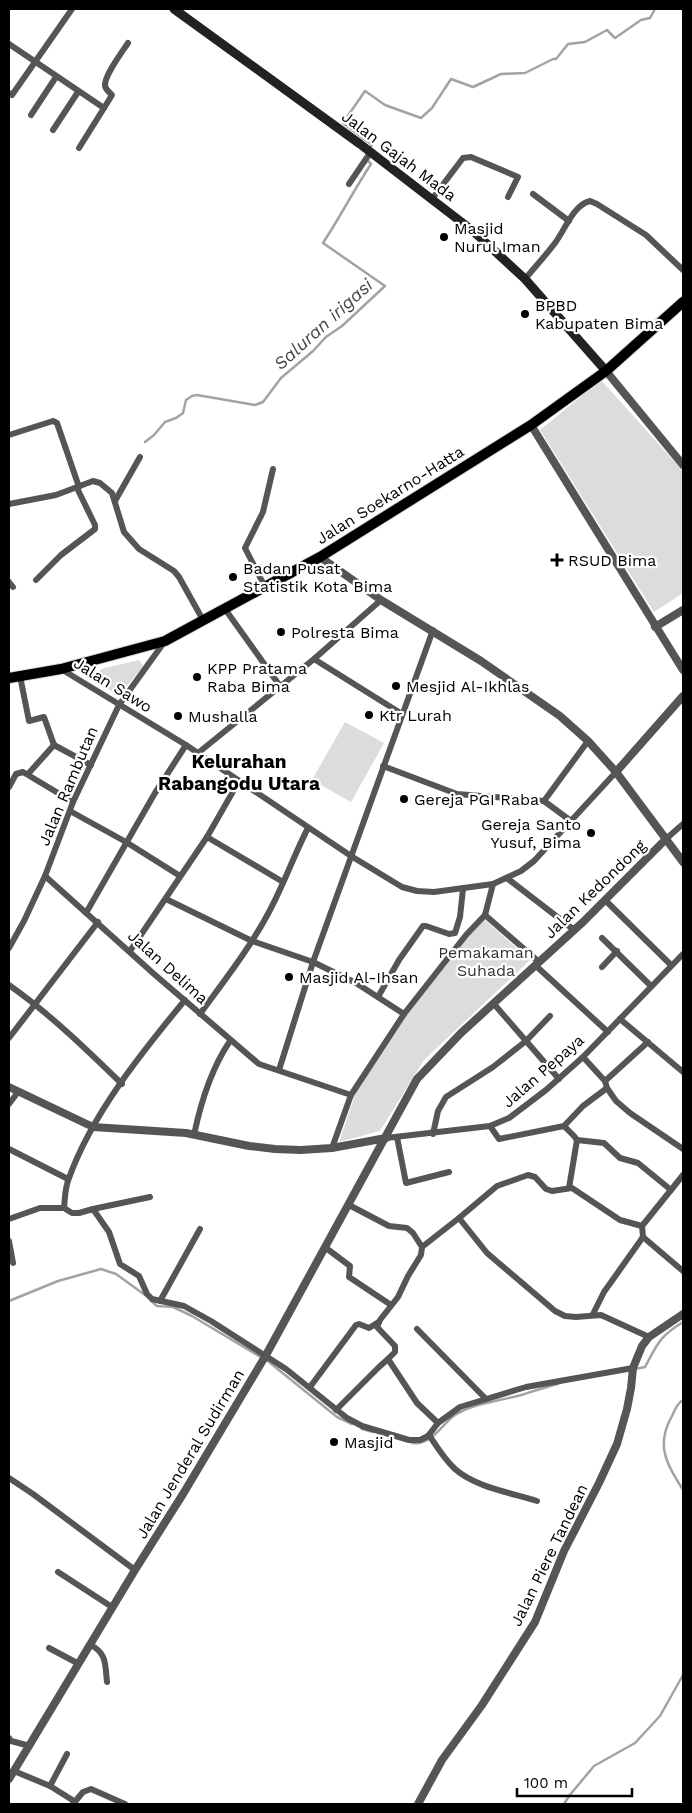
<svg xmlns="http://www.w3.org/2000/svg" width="692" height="1813" viewBox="0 0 692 1813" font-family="'Work Sans',sans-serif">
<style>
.green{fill:#dcdcdc}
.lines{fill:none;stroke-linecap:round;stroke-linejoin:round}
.stream{stroke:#a3a3a3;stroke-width:2.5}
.trunk-casing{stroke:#dbdbdb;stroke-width:12}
.minor{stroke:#555;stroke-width:6}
.tertiary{stroke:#555;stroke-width:8}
.secondary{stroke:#222;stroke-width:9}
.trunk{stroke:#000;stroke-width:10}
.poi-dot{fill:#000;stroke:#fff;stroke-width:2}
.labels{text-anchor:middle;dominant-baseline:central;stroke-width:4.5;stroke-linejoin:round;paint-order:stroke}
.street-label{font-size:16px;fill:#000;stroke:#fff}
.poi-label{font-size:16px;fill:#000;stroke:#fff;text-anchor:start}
.park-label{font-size:16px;fill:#333;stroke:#fff}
.water-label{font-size:18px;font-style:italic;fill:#444;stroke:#fff}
.quarter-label{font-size:19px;font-weight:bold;fill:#000;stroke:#fff}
</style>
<rect width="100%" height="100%" fill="#fff"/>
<!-- green -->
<g class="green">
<polygon points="601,380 683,471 683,593 654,612 540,430"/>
<polygon points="139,660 143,666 119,696 100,684 97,675 101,669"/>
<polygon points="345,722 384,743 351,802 312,780"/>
<polygon points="484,919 530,960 424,1060 380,1131 339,1142 356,1092 410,1010 453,953"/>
</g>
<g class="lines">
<!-- stream -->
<g class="stream">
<polyline points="370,148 372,145 343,123 365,91 385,105 421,118 432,108 451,79 473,87 501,74 525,73 553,59 556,59 568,44 585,42 607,30 615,38 641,20 650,18 655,9"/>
<path d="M145 442 154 435 165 422 176 418 183 413 186 400 192 396 197 395 255 405 263 402 281 378 313 351 326 337 342 326 385 286 323 243C340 217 354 190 371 164L367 160"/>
<polyline points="9,1301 58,1281 101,1269 116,1274 145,1295"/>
<polyline points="151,1301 157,1306 173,1307 192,1316 269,1362 337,1417 352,1424"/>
<path d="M635 1369 645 1367C658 1343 659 1337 683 1322"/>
<path d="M683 1400C677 1403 675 1410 672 1416 655 1446 667 1464 683 1490"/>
<polyline points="362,1429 373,1432"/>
<path d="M412 1443C431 1446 441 1425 455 1415 475 1403 499 1401 521 1395 534 1391 546 1387 558 1384"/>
<polyline points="564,1804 569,1796 594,1766 635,1743 660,1716 683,1675"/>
</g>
<defs>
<polyline id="trunk" points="9,678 61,669 165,641 320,557 531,425 606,371 683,302"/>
</defs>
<!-- trunk casing -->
<use href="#trunk" class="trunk-casing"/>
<!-- minor -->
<g class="minor">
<polyline points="9,44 104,108 79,148"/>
<polyline points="9,93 12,95 72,9"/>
<path d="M104 108 112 95C109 92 106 90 105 86 104 76 122 52 128 43"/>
<polyline points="31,115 56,77"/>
<polyline points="53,130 78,92"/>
<polyline points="349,184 370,153"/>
<polyline points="533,194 569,221"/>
<polyline points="432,199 463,158 471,157 518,177 508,197"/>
<path d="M525 279C535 267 546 255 555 243 565 230 573 205 590 201L597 204 646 235 683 270"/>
<polyline points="9,435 53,421 57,423 79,487"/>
<polyline points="115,501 140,457"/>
<polyline points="9,504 56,495 93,481 100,483 112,493 124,532 139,549 174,571 179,577 203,620"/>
<polyline points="36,580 61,555 95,529 95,525 77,488"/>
<polyline points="9,582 13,587"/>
<polyline points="265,587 245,548 263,512 273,469"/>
<polyline points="225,609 280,686"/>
<polyline points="314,659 402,714"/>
<polyline points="61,669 186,745 351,856 402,887 417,891 434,892 493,884 521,871 534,861 616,772"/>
<polyline points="20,676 29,721 44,717 54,745"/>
<polyline points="198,753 314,659 381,600"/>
<polyline points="383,766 457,794 544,801 571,821"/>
<polyline points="28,774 54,745 91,765"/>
<polyline points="9,787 16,774 23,772 73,802"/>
<polyline points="544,801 588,741"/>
<polyline points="70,811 126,842 180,876"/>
<polyline points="207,837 283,882"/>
<polyline points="667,838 683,824"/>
<polyline points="45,876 154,974 259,1064 351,1095 332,1148"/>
<polyline points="508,879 573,929"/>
<polyline points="166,899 252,941 313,962 356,983 404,1014"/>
<polyline points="605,900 671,965"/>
<polyline points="86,913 155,793 186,745"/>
<polyline points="485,915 538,961"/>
<polyline points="602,938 651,986"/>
<polyline points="9,948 24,921 45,876 73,802 119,705 165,641"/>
<polyline points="130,951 207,837 239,781"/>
<polyline points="535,965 608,1032"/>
<polyline points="602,967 617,951"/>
<path d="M9 985C50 1014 86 1049 122 1084"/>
<polyline points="378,997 399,960 423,926 426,926 449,934 455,933 460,917 463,889"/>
<polyline points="494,1004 559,1079"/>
<path d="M200 1014C224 981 250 948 269 912 284 884 294 855 308 828"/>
<polyline points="620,1019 683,1072"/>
<polyline points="9,1038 98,922"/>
<polyline points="583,1057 605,1081 607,1088 616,1101 630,1113 683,1149"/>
<polyline points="279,1070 313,962 433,630"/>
<polyline points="605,1081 648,1042"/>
<polyline points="351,1095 404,1014 466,935 485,915 493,884"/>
<polyline points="9,1104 18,1092"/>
<polyline points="490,1126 499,1139 564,1126 574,1136 577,1140 569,1188"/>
<polyline points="564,1126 583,1106 607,1088"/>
<polyline points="433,1134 438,1111 446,1097 493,1067 526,1041 550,1016"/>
<path d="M194 1135C201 1101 211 1069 230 1041"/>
<polyline points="397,1137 406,1183 449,1172"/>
<polyline points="386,1138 490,1126 509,1118 546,1090 583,1057 683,954"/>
<polyline points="577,1140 604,1143 620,1158 638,1163 671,1190"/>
<polyline points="9,1149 68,1179"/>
<polyline points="349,1205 389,1226 407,1228 413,1233 422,1247 421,1255 408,1276 398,1297 380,1320 377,1327 395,1346 395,1352 388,1359 417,1403 438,1423"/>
<path d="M64 1208C65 1198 65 1187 69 1178 92 1114 142 1052 185 1000"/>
<polyline points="93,1209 150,1197"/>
<polyline points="459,1218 497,1186 528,1175 535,1177 546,1189 552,1191 572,1188 620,1220 642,1226"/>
<polyline points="9,1219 40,1208 64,1208 72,1213 79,1213 93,1209 109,1232 120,1264 139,1276 147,1294 152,1299 184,1306 211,1321 286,1369 347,1418 362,1426 409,1440 420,1440 428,1436 438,1423 460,1407 526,1387 633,1368"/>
<polyline points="643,1237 683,1271"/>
<polyline points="9,1241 13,1263"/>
<polyline points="422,1247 459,1218 487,1253 555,1311 565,1316 576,1317 601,1315 649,1337"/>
<polyline points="326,1248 350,1266 349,1277 391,1305"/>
<polyline points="160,1301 200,1229"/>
<polyline points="593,1314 604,1292 643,1237 642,1226 683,1175"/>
<polyline points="417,1329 486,1399"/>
<polyline points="310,1387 356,1325 359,1324 369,1328 377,1323"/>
<polyline points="336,1410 379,1367 388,1359"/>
<path d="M429 1435C437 1447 444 1459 455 1469 475 1487 512 1493 537 1501"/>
<polyline points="9,1478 33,1494 135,1570"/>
<polyline points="58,1572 112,1607"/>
<path d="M91 1645C107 1654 105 1664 107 1682"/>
<polyline points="49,1648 79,1664"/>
<polyline points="9,1738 11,1741 30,1746"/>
<polyline points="14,1771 50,1786 67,1754"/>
<polyline points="50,1786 74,1801"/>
<polyline points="73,1804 83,1792 91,1789 125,1804"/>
</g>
<!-- tertiary -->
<g class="tertiary">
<polyline points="606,371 683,465"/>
<polyline points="531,425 683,670"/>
<polyline points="320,557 381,600 481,661 560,716 588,741 616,772 683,862"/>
<polyline points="655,627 683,610"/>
<polyline points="616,772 683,696"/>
<polyline points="9,1087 93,1127 186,1133 249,1146 275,1149 301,1150 332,1148 386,1138"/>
<polyline points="9,1779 135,1570 183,1494 266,1355 417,1079 461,1033 583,922 667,838"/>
<polyline points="418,1804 442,1760 482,1705 535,1622 564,1551 599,1483 617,1444 627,1409 631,1388 633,1368 642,1346 649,1337 683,1314"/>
</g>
<!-- secondary -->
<polyline class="secondary" points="174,9 360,144 473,231 525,279 606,371"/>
<!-- trunk -->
<use href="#trunk" class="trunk"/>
</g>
<!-- markers -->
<g class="poi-dot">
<circle cx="444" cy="237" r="5"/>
<circle cx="525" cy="314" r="5"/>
<path d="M554.5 552.5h5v5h5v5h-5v5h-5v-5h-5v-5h5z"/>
<circle cx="233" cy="577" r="5"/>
<circle cx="281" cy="632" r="5"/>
<circle cx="197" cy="677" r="5"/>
<circle cx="396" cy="686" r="5"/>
<circle cx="369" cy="715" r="5"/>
<circle cx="178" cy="716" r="5"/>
<circle cx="404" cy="799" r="5"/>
<circle cx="591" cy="833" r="5"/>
<circle cx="289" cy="977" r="5"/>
<circle cx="334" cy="1442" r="5"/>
</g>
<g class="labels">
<!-- street labels -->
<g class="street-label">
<text transform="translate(399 156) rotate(37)">Jalan Gajah Mada</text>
<text transform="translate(390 495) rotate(-32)">Jalan Soekarno-Hatta</text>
<text transform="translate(113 685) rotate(32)">Jalan Sawo</text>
<text transform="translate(68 786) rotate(-67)">Jalan Rambutan</text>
<text transform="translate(595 889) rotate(-44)">Jalan Kedondong</text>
<text transform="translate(168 967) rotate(42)">Jalan Delima</text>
<text transform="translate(543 1071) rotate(-41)">Jalan Pepaya</text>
<text transform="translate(190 1454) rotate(-59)">Jalan Jenderal Sudirman</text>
<text transform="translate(549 1555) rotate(-64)">Jalan Piere Tandean</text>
</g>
<!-- poi labels -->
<g class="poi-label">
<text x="454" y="228">Masjid<tspan x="454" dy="18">Nurul Iman</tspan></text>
<text x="535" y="305">BPBD<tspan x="535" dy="18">Kabupaten Bima</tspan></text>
<text x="568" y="560">RSUD Bima</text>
<text x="243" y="568">Badan Pusat<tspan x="243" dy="18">Statistik Kota Bima</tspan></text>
<text x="291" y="632">Polresta Bima</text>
<text x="207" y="668">KPP Pratama<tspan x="207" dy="18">Raba Bima</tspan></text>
<text x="406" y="686">Mesjid Al-Ikhlas</text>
<text x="379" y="715">Ktr Lurah</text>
<text x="188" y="716">Mushalla</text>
<text x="414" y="799">Gereja PGI Raba</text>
<text x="581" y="824" text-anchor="end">Gereja Santo<tspan x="581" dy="18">Yusuf, Bima</tspan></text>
<text x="299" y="977">Masjid Al-Ihsan</text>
<text x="344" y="1442">Masjid</text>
</g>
<!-- park labels -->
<g class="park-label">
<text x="486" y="952">Pemakaman<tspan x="486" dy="18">Suhada</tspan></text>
</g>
<!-- water labels -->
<g class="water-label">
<text transform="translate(323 324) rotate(-42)">Saluran irigasi</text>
</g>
<!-- quarter labels -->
<g class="quarter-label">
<text x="239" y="761">Kelurahan<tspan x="239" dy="22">Rabangodu Utara</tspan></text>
</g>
</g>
<!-- border -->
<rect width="692" height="1813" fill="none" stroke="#000000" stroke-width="20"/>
<!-- scale -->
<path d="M517 1788v8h115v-8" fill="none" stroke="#000000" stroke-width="2.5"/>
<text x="524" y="1788" font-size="15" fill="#000000" stroke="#ffffff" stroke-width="4" paint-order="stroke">100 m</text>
</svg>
